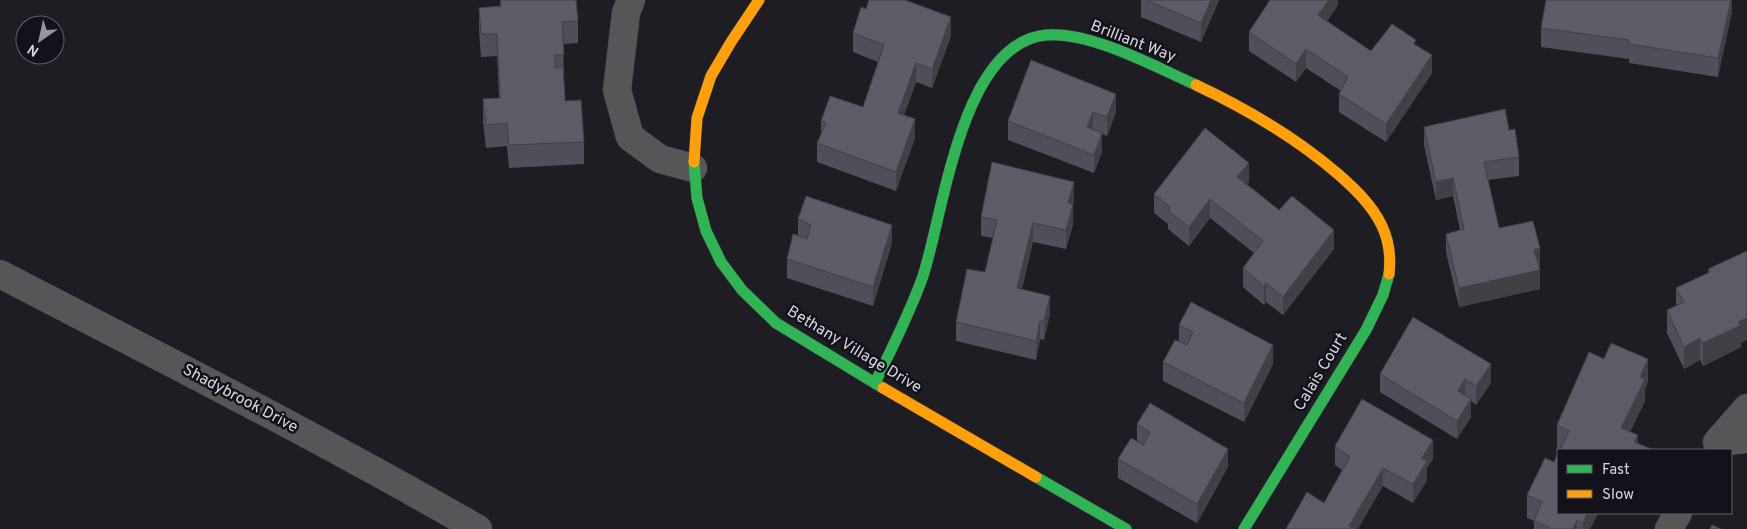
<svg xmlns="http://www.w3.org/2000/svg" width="1747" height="529" viewBox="0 0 1747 529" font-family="Overpass,sans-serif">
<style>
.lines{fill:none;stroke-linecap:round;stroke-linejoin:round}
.street-casing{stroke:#39383c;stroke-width:29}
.fast-casing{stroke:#39383c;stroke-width:12}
.slow-casing{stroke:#39383c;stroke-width:12}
.street{stroke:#565658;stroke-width:28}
.fast{stroke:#30b455;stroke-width:11}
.slow{stroke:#ff9f0a;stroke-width:11}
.wall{fill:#504e58}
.shaded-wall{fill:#414047}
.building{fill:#5d5b66;stroke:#414047}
.labels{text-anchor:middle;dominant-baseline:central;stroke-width:5;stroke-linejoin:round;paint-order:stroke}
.street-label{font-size:16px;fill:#d6d5dc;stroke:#13121b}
</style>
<rect width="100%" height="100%" fill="#1e1d23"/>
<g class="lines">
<defs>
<g id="street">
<polyline points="631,0 626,13 617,90 630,137 660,159 693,168"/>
<path d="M0 274C160 357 322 439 478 529"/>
<polyline points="1747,408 1717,442 1747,439"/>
<polyline points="1669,529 1678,513"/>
</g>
<g id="fast">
<polyline points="694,162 697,198 706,231 721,262 742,290 776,323 883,388"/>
<path d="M875 383C892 348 910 313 923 276 944 212 961 43 1046 35 1090 31 1156 67 1196 85"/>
<polyline points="1036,477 1126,529"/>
<polyline points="1244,529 1366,330 1383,295 1389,274"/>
</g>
<g id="slow">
<path d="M1196 85C1247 109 1295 137 1338 174 1355 189 1372 205 1382 226 1389 241 1391 257 1389 274"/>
<polyline points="694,162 697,118 711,76 731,42 759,0"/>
<polyline points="883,388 1036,477"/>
</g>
</defs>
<!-- street casing -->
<use href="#street" class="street-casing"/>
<!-- fast casing -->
<use href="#fast" class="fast-casing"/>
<!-- slow casing -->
<use href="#slow" class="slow-casing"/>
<!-- street -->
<use href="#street" class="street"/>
<!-- fast -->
<use href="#fast" class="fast"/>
<!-- slow -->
<use href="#slow" class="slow"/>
</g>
<!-- wall -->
<g class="wall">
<polygon points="500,0 576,0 578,21 578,43 563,44 564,74 565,101 584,142 584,164 509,168 507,146 486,148 483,121 483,99 499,98 497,56 481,57 479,30 479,8 500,6"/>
<polygon points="1141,0 1219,0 1201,42 1141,17"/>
<polygon points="1338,0 1338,5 1327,21 1371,51 1416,45 1432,73 1386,142 1339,112 1339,94 1341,91 1306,68 1296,82 1249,51 1249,32"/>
<polygon points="1732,0 1732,11 1718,77 1629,63 1629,59 1541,47 1541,28"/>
<polygon points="853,33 951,36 932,88 916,82 904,115 915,138 896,191 817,162 817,143 821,134 821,121 863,107 878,62 853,52"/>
<polygon points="1031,60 1116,112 1107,136 1102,134 1102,152 1094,173 1008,140 1008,121"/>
<polygon points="1424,127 1509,130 1519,157 1519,176 1488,180 1499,228 1540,267 1539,267 1540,289 1459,307 1446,252 1446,234 1460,230 1453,196 1436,200 1424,145"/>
<polygon points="1249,182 1247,184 1279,210 1334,249 1283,315 1266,302 1264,305 1243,287 1243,268 1254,253 1210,218 1189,246 1168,229 1168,224 1154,213 1154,194"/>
<polygon points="1074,200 1073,205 1073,224 1066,249 1033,242 1022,289 1050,314 1044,340 1040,339 1036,360 956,341 956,322 985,272 993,238 981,236 981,217"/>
<polygon points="798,219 892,243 873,306 787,278 787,259 798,236"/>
<polygon points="1747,251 1741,347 1703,366 1700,360 1684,369 1667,333 1667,310 1676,306 1676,288 1708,273 1708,269"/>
<polygon points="1413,317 1491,383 1476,405 1471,401 1471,417 1457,439 1380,392 1380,374"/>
<polygon points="1179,325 1273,364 1244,422 1163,381 1163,362 1179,342"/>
<polygon points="1604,359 1648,381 1645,389 1645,401 1630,432 1560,449 1557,448 1557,425"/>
<polygon points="1137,424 1228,467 1197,523 1118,478 1118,459 1137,442"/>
<polygon points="1335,446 1433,459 1427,468 1427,480 1413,503 1383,486 1324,503 1342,470 1335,465"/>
<polygon points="1554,462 1598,513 1590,529 1534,529 1534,521 1527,518 1527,495"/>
</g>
<!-- shaded-wall -->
<g class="shaded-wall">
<polygon points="1211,0 1219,0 1201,42 1201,23"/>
<polygon points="1329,0 1338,0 1338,5 1318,34 1318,15"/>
<polygon points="1731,0 1732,0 1732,11 1718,77 1718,58"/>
<polygon points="951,17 951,36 932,88 932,69"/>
<polygon points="1306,49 1306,68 1296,82 1296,64"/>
<polygon points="1432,55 1432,73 1386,142 1386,124"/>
<polygon points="916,63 916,82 898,132 898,113"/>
<polygon points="1116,94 1116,112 1107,136 1107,117"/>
<polygon points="1093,112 1093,131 1087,127"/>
<polygon points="915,119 915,138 896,191 896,172"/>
<polygon points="1102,133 1102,152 1094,173 1094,155"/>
<polygon points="1249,163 1249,182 1237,196 1237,177"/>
<polygon points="1453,178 1453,196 1436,200 1436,182"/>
<polygon points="1074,182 1074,200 1068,222 1068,203"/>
<polygon points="1210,199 1210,218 1189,246 1189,227"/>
<polygon points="1073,205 1073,224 1066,249 1066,230"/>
<polygon points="1033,223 1033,242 1017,307 1017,288"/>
<polygon points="892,225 892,243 873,306 873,287"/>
<polygon points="1334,230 1334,249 1283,315 1283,297"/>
<polygon points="1540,248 1540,267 1534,268 1534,250"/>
<polygon points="1540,270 1540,289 1459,307 1459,288"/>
<polygon points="1266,283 1266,302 1264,305 1264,286"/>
<polygon points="1050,296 1050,314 1044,340 1044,321"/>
<polygon points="1747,318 1747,340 1741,343 1741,347 1703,366 1703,343 1738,322"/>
<polygon points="1040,321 1040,339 1036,360 1036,341"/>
<polygon points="1700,338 1700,360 1684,369 1684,347"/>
<polygon points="1273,345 1273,364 1244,422 1244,403"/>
<polygon points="1648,359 1648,381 1645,389 1645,401 1621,450 1621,428 1640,377"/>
<polygon points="1491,364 1491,383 1476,405 1476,386"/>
<polygon points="1465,379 1465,398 1458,391"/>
<polygon points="1471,399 1471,417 1457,439 1457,421"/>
<polygon points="1638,435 1638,450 1634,442"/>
<polygon points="1433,440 1433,459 1427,468 1427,480 1413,503 1413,484 1422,458"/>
<polygon points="1228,449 1228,467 1197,523 1197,504"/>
<polygon points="1383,468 1383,486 1358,529 1349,529 1349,526"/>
<polygon points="1587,513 1598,513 1590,529 1583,529 1583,523"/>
<polygon points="1577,520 1577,529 1573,529"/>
</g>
<!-- building -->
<g class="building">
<polygon points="501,0 576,0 578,21 562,22 564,55 555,55 555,68 563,67 565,101 581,100 584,142 509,145 507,123 486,125 483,99 500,98 497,34 481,34 479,8 501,6"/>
<polygon points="869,0 905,0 951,17 932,69 916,63 898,113 915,119 896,172 817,143 826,123 821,121 830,96 863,107 884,45 853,33 861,7 866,9"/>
<polygon points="1146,0 1211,0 1201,23"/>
<polygon points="1270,0 1329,0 1318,15 1371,51 1392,24 1416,40 1414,44 1432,55 1386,124 1339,94 1348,77 1306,49 1296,64 1249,32"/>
<polygon points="1546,0 1731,0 1718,58 1629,44 1629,40 1541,28"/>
<polygon points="1031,60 1116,94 1107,117 1093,112 1087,127 1102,133 1094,155 1008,121"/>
<polygon points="1505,109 1509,130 1515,129 1519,157 1484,162 1499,228 1533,221 1540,248 1534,250 1540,270 1459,288 1446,234 1464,229 1453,178 1436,182 1424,127"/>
<polygon points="1205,128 1249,163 1237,177 1279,210 1292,196 1334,230 1283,297 1266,283 1264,286 1243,268 1263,241 1210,199 1189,227 1168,211 1170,207 1154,194"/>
<polygon points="992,162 1074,182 1068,203 1073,205 1066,230 1033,223 1017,288 1050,296 1044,321 1040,321 1036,341 956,322 967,269 985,272 997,220 981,217"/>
<polygon points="806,196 892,225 873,287 787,259 793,234 807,239 811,225 798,219"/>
<polygon points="1747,251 1747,318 1738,322 1741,325 1703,343 1700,338 1684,347 1667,310 1684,302 1676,288 1710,272 1708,269"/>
<polygon points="1191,302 1273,345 1244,403 1163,362 1175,340 1187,345 1193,332 1179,325"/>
<polygon points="1413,317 1491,364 1476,386 1465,379 1458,391 1471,399 1457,421 1380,374"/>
<polygon points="1611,343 1648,359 1640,377 1645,379 1621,428 1638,435 1634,442 1654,450 1560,450 1569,431 1557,425 1589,352 1604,359"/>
<polygon points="1362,399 1433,440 1422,458 1427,461 1413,484 1383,468 1349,526 1356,529 1286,529 1307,492 1324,503 1350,457 1335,446"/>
<polygon points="1150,403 1228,449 1197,504 1118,459 1131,438 1143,445 1150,432 1137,424"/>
<polygon points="1558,454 1558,513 1587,513 1583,523 1577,520 1573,529 1552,529 1534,520 1542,502 1527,495 1545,458 1554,462"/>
<polygon points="1712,525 1721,529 1710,529"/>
</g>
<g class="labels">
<!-- street labels -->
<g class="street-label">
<text transform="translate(1133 42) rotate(21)">Brilliant Way</text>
<text transform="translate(854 350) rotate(31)">Bethany Village Drive</text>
<text transform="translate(1321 372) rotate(-59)">Calais Court</text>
<text transform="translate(240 399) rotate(28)">Shadybrook Drive</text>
</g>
</g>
<!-- legend -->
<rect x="1557" y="449" width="175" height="65" fill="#13121b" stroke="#616068"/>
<rect x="1567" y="465" width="25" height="8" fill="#30b455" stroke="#616068"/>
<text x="1602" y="474" font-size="15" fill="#d6d5dc">Fast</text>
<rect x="1567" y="490" width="25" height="8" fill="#ff9f0a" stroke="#616068"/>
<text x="1602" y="499" font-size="15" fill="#d6d5dc">Slow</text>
<!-- north arrow -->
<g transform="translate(40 40) rotate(214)"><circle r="24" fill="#13121b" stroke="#616068"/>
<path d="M0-4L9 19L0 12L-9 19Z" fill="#96959b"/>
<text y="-8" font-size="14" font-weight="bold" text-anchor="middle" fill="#d6d5dc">N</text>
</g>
</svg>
